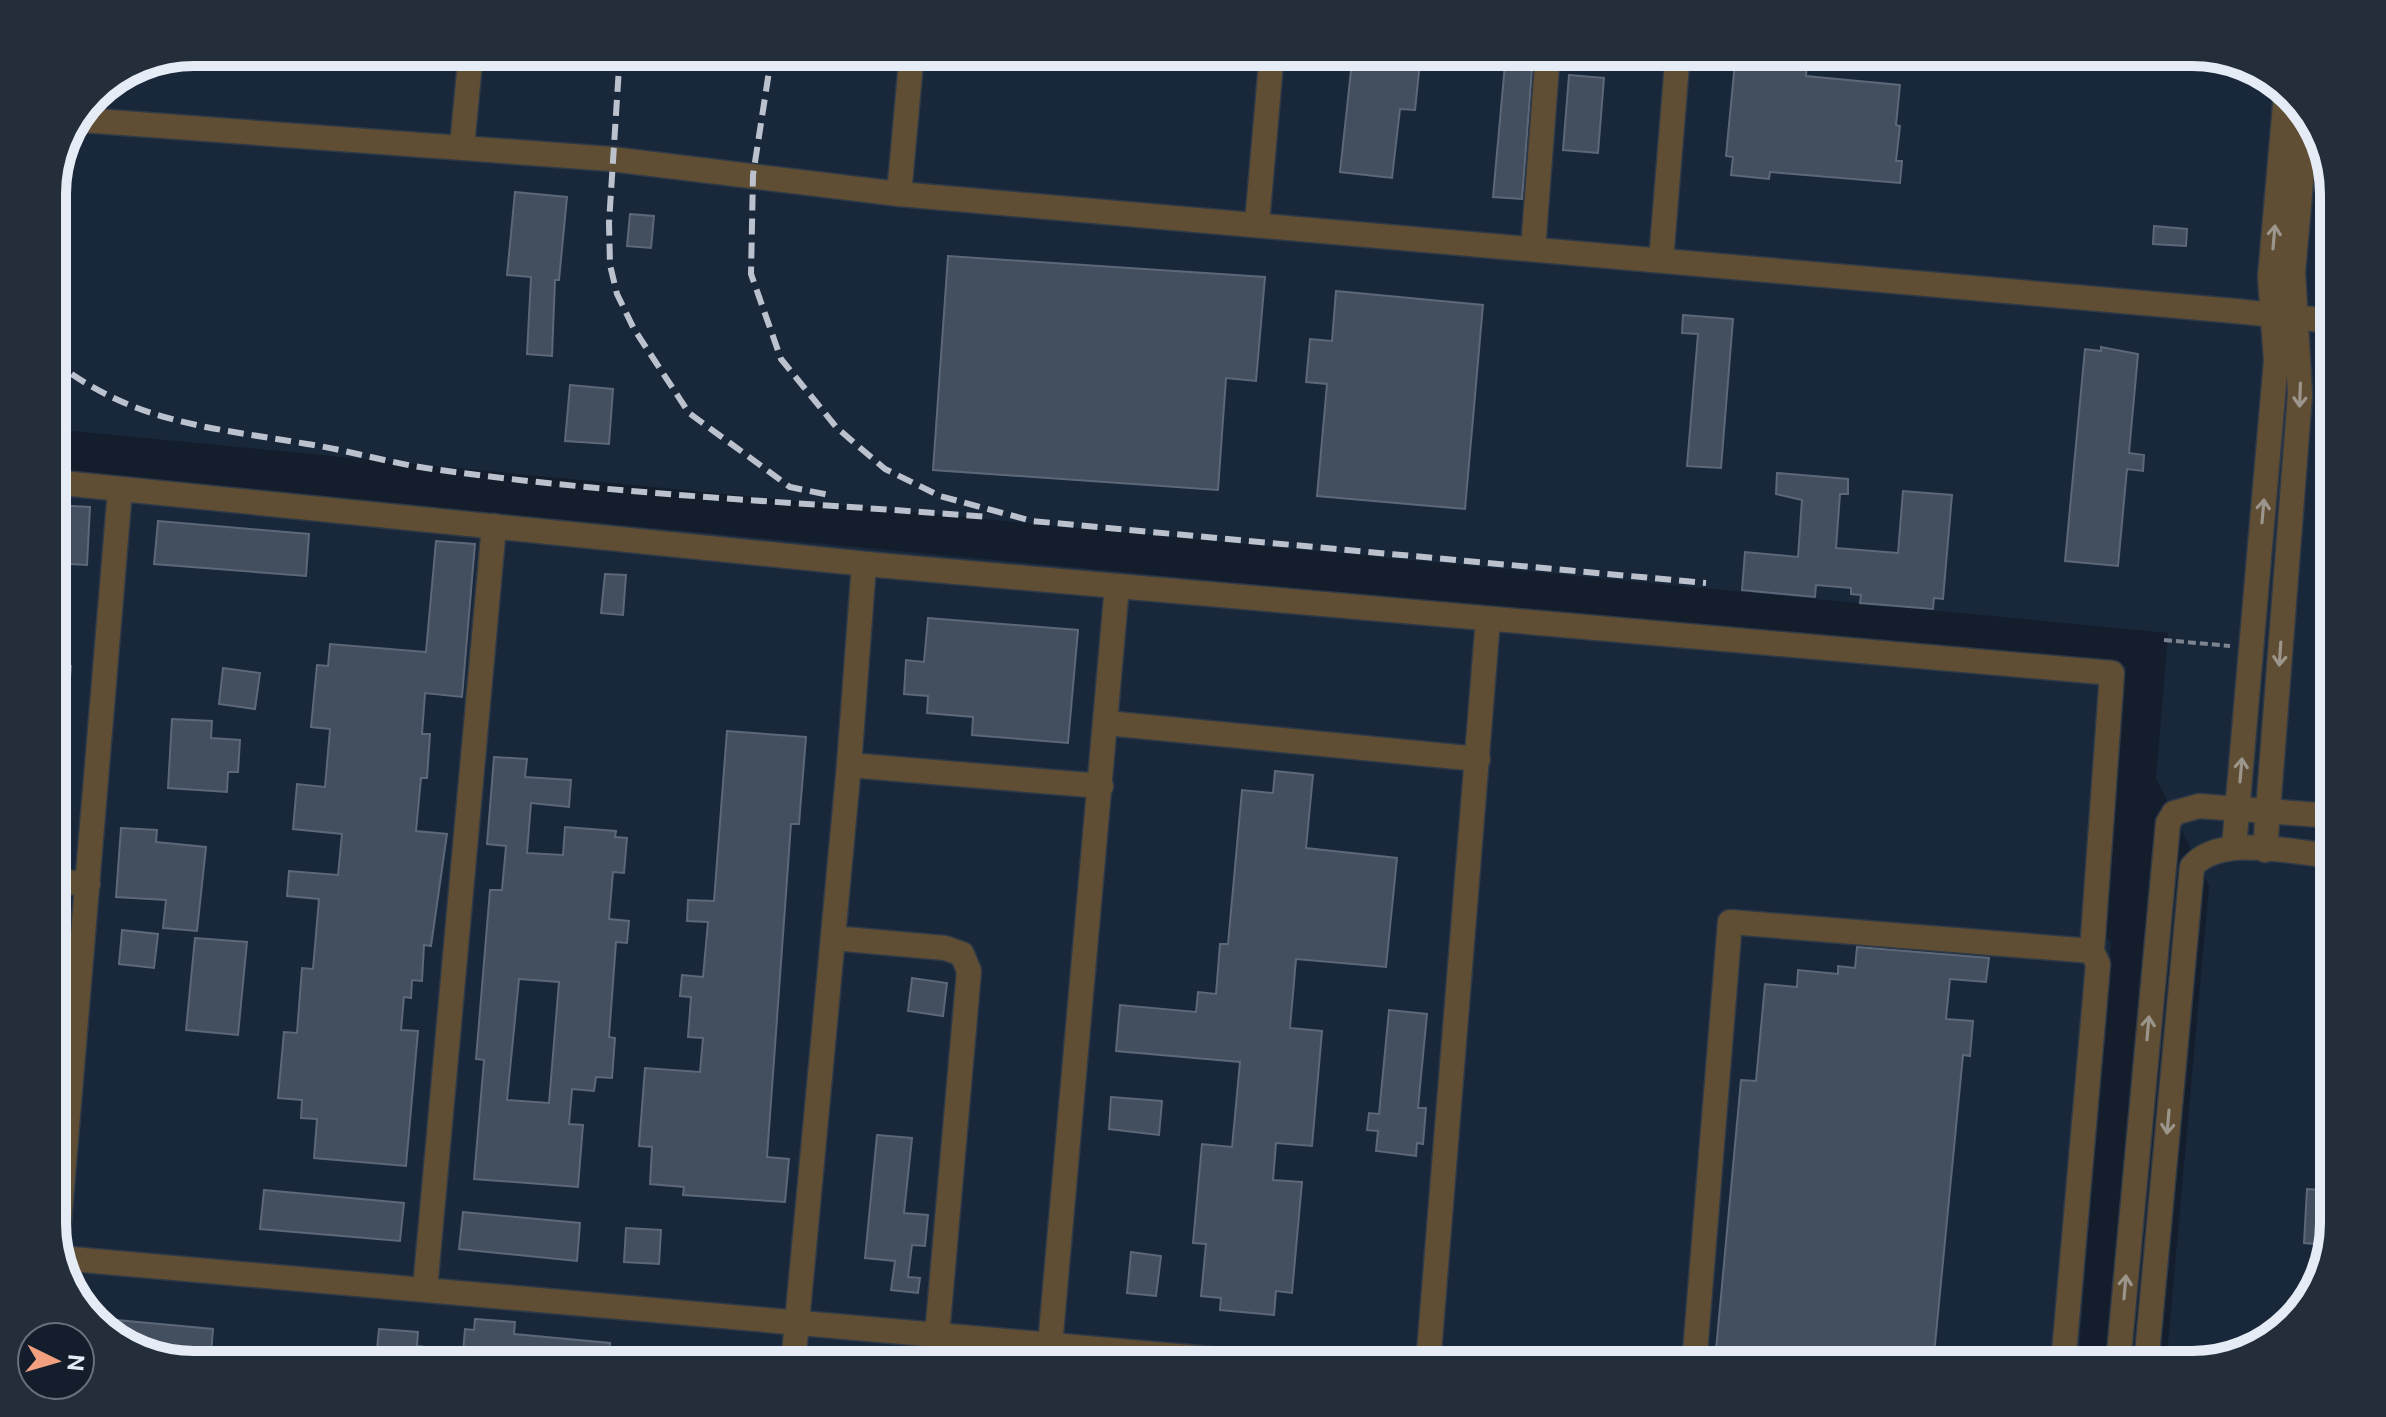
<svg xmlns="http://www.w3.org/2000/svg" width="2386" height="1417" viewBox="0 0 2386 1417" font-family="'Public Sans',sans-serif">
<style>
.built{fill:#19273a}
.building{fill:#434f5f;stroke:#5c6879;stroke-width:2;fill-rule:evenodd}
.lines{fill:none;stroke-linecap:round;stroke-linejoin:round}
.minor-casing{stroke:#303a47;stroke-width:27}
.path{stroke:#7c8490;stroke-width:4;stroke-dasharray:8 4;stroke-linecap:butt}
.minor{stroke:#5f4e33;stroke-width:24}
.rail{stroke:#bbc2cd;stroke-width:6;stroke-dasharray:16 8;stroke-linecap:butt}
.oneway{stroke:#9b958b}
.rim{fill:none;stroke:#e5ecf6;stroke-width:10}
</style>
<rect width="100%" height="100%" fill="#131d2b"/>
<!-- built -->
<g class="built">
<polygon points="194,52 2191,52 2263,71 2315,123 2334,186 2334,1223 2315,1294 2263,1346 2192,1365 2166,1365 2209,886 2156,778 2168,633 52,429 52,186 94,93 140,63"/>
<polygon points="52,476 570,520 2126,666 2103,934 2111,942 2078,1365 195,1365 123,1346 71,1294 52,1231"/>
</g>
<!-- building -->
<g class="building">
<polygon points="1353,52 1421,52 1415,110 1400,109 1392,178 1340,172"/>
<polygon points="1736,52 1808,52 1806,76 1900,85 1896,125 1900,126 1896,161 1902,161 1900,183 1770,172 1769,179 1731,175 1733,157 1726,156"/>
<polygon points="1506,53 1533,56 1522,199 1493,197"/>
<polygon points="1569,75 1604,78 1598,153 1563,150"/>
<polygon points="515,192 567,197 559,280 555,280 552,356 527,354 531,277 507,275"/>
<polygon points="630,214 654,216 651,248 627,246"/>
<polygon points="2154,226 2187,229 2186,246 2153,244"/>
<polygon points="948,256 1265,277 1256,381 1226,378 1218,490 933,470"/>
<polygon points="1336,291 1483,305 1465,509 1317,496 1327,384 1306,382 1310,339 1332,341"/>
<polygon points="1683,315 1733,319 1721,468 1687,466 1698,334 1682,333"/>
<polygon points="2101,347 2138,354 2129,453 2144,455 2143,471 2127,469 2118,566 2065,561 2085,349 2101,351"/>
<polygon points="570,385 613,389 609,444 565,441"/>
<polygon points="1777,473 1848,479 1848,494 1840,494 1836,548 1898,553 1903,491 1952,495 1943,599 1934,598 1933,609 1860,603 1861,595 1851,594 1851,588 1816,585 1815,597 1742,590 1745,552 1798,557 1802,500 1776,494"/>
<polygon points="52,505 90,507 87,565 52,563"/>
<polygon points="158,521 309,534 306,576 154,564"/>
<polygon points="436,541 475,544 462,697 425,693 422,734 430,734 427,778 421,778 416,831 447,834 431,946 424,945 422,981 412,980 411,998 404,997 401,1030 418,1031 406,1166 314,1158 317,1119 301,1118 302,1100 278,1098 284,1032 297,1033 302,968 313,969 319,899 287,896 289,871 338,875 342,834 293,829 297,784 325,787 330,729 311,727 317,665 328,666 330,644 426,652"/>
<polygon points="605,574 626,575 623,615 601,613"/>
<polygon points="928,618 1078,630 1068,743 972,735 973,717 927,713 928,696 904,694 906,660 924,662"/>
<polygon points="52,665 71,666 64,742 52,742"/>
<polygon points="223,668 260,673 255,709 219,704"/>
<polygon points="172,719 212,721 211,738 240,740 238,772 228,772 227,792 168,788"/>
<polygon points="727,731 806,737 799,824 791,824 767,1157 789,1159 785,1202 683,1195 684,1187 650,1184 652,1147 639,1146 645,1068 700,1072 703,1038 688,1037 691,997 680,996 682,975 703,977 708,922 687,921 688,900 714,901"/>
<path d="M494 757 527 759 525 777 571 780 569 807 531 803 527 853 563 855 565 827 616 831 615 837 627 838 624 873 613 872 609 919 629 921 627 943 616 942 609 1037 615 1038 612 1078 596 1077 594 1091 572 1089 569 1124 583 1125 578 1187 474 1179 484 1060 476 1059 490 890H502L506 846 487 844ZM519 979 559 982 549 1103 507 1100Z"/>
<polygon points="1275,771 1313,775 1306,848 1397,858 1386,967 1296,959 1290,1028 1322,1031 1312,1146 1276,1143 1273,1180 1302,1182 1292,1293 1276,1291 1274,1315 1220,1310 1221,1298 1201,1296 1206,1244 1193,1243 1202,1144 1232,1147 1240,1062 1116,1051 1120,1005 1196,1012 1198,992 1216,994 1220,944 1228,944 1242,790 1273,793"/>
<polygon points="121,828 157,830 156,842 206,847 197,931 163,928 166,900 116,897"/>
<polygon points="122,930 158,934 154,968 119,964"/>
<polygon points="195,938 247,942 238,1035 186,1030"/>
<polygon points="1857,947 1989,958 1986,982 1950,979 1946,1019 1973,1021 1970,1056 1963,1055 1933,1365 1836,1365 1836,1361 1716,1350 1741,1080 1756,1081 1765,984 1797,987 1798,970 1838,974 1838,966 1855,968"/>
<polygon points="912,978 947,983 943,1016 908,1011"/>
<polygon points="1389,1010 1427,1014 1418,1108 1426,1108 1423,1144 1417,1143 1416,1156 1376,1151 1378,1131 1367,1130 1369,1113 1379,1114"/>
<polygon points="1111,1097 1162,1101 1159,1135 1109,1129"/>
<polygon points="877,1135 912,1138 904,1213 928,1215 925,1246 912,1245 908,1277 920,1278 918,1293 891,1290 895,1261 865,1258"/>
<polygon points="2307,1189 2334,1191 2334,1223 2328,1245 2304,1243"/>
<polygon points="264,1190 404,1203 400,1241 260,1229"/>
<polygon points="463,1212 580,1223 577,1261 459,1249"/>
<polygon points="626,1228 661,1230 659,1264 624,1262"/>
<polygon points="1131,1252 1161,1256 1156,1296 1127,1293"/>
<polygon points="95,1318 213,1329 211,1354 199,1352 198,1365 194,1365 123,1346"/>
<polygon points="475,1319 515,1322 514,1334 610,1343 608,1365 462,1365 465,1329 474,1330"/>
<polygon points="379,1329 418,1332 417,1346 425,1347 424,1363 376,1359"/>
</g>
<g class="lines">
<defs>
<g id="minor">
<polyline points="82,120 611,159 899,194 2235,311 2322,320 2334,325"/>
<polyline points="462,146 471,52"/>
<polyline points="899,194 912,52"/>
<polyline points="1257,223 1272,52"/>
<polyline points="1533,249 1548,52"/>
<polyline points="1661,260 1678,52"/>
<polyline points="52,482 877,565 2112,673 2092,951 2098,964 2063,1365"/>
<polyline points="1106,723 1478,759"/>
<polyline points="849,765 1101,786"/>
<polyline points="2234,847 2276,361 2270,277 2286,94"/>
<polyline points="2265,850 2300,394 2293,272 2307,115"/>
<polyline points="52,881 88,884"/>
<polyline points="833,938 945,948 962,954 969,971 937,1335"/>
<polyline points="57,1247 120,490"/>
<polyline points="60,1258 1279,1365"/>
<polyline points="425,1289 494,526"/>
<polyline points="1050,1345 1117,586"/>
<polyline points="793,1365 849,765 864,564"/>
<polyline points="1428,1365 1488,619"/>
<polyline points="1694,1365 1730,922 2092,951"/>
<polyline points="2118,1365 2168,823 2174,813 2199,806 2334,816"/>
<path d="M2146 1365 2192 867C2219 833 2294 853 2334 856"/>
</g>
</defs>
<!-- minor casing -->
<use href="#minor" class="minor-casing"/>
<!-- path -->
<polyline class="path" points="2164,640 2230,646"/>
<!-- minor -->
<use href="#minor" class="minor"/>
<!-- rail -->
<g class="rail">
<polyline points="620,52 609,223 610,265 617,294 634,329 689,413 790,487 829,495"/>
<polyline points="772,52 753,175 751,274 781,359 837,428 885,469 940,496 1032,521 1706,583"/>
<path d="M52 360C135 424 209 427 307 444 347 450 386 462 426 468 612 495 801 502 988 517"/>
</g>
</g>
<!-- one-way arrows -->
<defs><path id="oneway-shaft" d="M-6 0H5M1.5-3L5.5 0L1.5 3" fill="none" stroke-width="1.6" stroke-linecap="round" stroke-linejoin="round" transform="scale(2)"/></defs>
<g class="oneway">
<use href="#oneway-shaft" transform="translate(2274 237) rotate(-85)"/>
<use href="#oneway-shaft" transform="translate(2300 395) rotate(92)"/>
<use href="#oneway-shaft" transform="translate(2263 511) rotate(-85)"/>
<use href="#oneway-shaft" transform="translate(2280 654) rotate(94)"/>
<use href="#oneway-shaft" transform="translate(2241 770) rotate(-85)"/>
<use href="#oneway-shaft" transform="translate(2148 1028) rotate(-85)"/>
<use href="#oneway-shaft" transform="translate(2168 1122) rotate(95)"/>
<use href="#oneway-shaft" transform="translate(2125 1287) rotate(-85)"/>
</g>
<!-- crop -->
<path d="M0 0H2386V1417H0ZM194 66H2192A128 128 0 0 1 2320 194V1223A128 128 0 0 1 2192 1351H194A128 128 0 0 1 66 1223V194A128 128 0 0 1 194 66Z" fill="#242e3b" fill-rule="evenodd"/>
<path class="rim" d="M194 66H2192A128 128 0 0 1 2320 194V1223A128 128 0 0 1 2192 1351H194A128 128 0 0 1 66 1223V194A128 128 0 0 1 194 66Z"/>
<!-- north arrow -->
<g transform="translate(56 1361) rotate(95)"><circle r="38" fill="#131d2b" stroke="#67707c" stroke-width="2"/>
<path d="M0-6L14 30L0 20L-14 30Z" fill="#f2a07f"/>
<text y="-12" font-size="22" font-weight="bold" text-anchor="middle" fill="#e5ecf6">N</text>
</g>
</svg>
